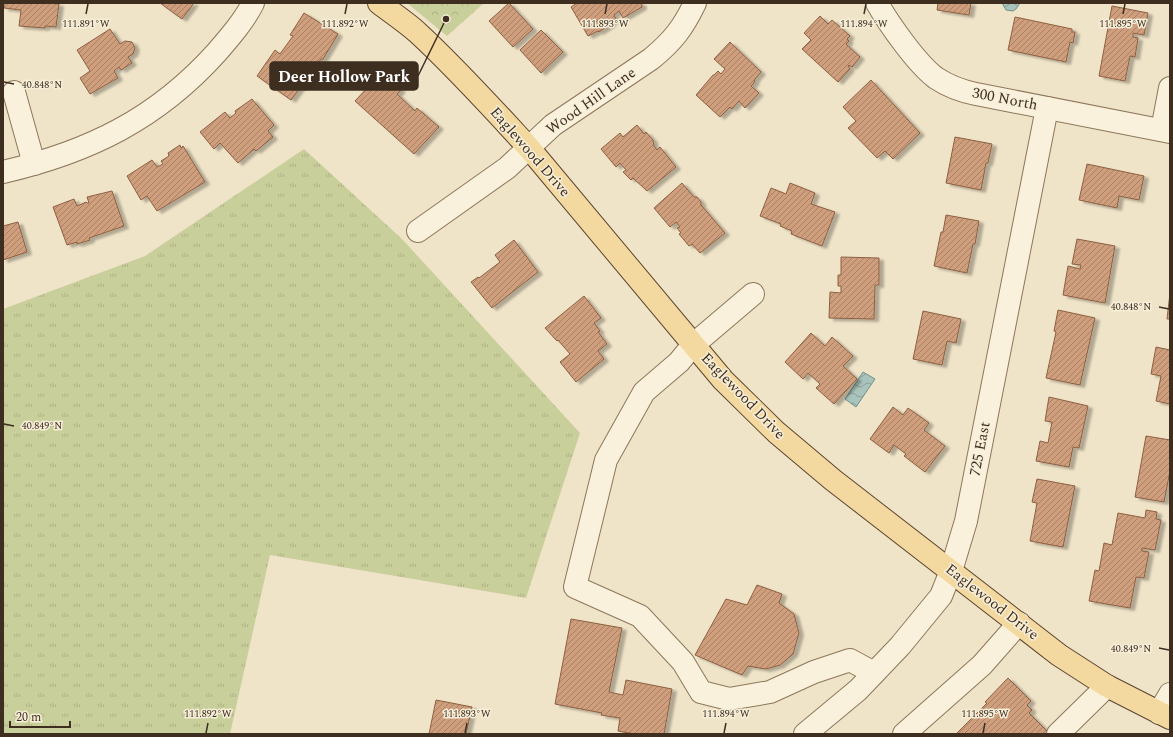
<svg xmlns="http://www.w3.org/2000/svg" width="1173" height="737" viewBox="0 0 1173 737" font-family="Spectral,serif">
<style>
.grass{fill:url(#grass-tufts)}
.forest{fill:url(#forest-crowns)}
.water{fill:url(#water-waves);stroke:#6f938a}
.building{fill:url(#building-hatch);stroke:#8d5f41;filter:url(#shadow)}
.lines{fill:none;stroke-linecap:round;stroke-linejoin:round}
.minor-casing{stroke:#8d765c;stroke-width:24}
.major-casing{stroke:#5b4430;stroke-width:24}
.minor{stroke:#faf1dc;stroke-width:22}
.major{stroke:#f3d9a0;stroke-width:22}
.ticks{fill:none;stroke:#3d2e20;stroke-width:1.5}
.labels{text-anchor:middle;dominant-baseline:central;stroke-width:3;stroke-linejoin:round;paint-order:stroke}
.street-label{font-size:15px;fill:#3d2e20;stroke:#f7eed8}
.ticks-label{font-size:10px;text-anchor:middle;fill:#3d2e20;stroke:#f7eed8;stroke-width:3;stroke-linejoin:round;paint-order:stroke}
.leader{fill:none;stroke:#3d2e20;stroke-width:1.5}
.callout-dot{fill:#3d2e20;stroke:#f7eed8;stroke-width:1.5}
.callout{fill:#3d2e20;stroke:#3d2e20;stroke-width:1.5}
.callout-label{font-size:16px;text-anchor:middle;font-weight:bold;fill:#fff}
</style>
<defs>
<pattern id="grass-tufts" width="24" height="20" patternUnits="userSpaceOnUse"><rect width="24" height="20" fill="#c9cf9b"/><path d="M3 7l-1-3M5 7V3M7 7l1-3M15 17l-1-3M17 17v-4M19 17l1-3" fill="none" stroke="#aeb285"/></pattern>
<pattern id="forest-crowns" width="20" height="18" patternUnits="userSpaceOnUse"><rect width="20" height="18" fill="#c9cf9b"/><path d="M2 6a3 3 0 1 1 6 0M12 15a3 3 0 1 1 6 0" fill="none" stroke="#aeb285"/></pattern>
<pattern id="water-waves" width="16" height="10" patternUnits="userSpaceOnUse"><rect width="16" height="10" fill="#a9c4bc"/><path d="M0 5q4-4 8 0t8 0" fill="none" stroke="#8ba098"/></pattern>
<pattern id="building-hatch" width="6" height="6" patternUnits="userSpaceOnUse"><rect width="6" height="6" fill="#cf9f7d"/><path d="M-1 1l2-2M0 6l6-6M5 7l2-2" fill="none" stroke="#a98266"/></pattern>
<filter id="shadow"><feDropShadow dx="4.5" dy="2.5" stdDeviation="1" flood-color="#0004"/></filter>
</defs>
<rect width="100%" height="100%" fill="#f0e4c8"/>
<!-- grass -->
<polygon class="grass" points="304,149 402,239 580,433 526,598 270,555 230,734 3,734 3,309 145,256"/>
<!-- forest -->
<polygon class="forest" points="407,3 484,3 447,36"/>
<!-- water -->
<g class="water">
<polygon points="1002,3 1020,3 1016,9 1013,11 1006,10"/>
<polygon points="863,372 875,379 856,407 845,399"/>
</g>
<!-- building -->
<g class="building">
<polygon points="4,3 49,3 59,4 56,27 45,26 45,28 19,26 21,10 4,8"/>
<polygon points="160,3 194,3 182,19"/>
<polygon points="509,3 533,29 513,47 489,21"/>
<polygon points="577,3 641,3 642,5 642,7 623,18 619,11 614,15 616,19 610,23 611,24 599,32 598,31 588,36 571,7"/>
<polygon points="935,3 971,3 969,15 937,10 938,3"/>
<polygon points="1112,6 1148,13 1144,35 1133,33 1133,37 1138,38 1135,57 1130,56 1125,81 1099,76"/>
<polygon points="304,13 338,34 323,59 321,59 291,100 257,76 275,50 280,54 293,36 290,35"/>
<polygon points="820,16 828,24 832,20 850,36 847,39 849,41 846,44 860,57 852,67 849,65 848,66 850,69 838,82 802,49 811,40 804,33"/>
<polygon points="1015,17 1072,29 1072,32 1075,32 1073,43 1070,42 1066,62 1008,50"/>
<polygon points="110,29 120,44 125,41 132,42 135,48 133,54 128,57 132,63 121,70 119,67 114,71 118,78 90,94 80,78 90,71 77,50"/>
<polygon points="541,30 563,52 541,73 520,50"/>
<polygon points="730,42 761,72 755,79 754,83 751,86 759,93 745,108 739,101 732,109 730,107 720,117 696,95 713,75 714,75 718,71 721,74 725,69 714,59"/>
<polygon points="382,72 401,90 397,94 415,111 417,108 439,127 414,154 355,101"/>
<polygon points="871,80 920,133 893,159 885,151 877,158 848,128 856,121 843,107"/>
<polygon points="252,99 274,125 268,131 273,137 256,151 254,149 238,163 220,143 214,149 200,132 225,112 230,118 236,113 235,111"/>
<polygon points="637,125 644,134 646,132 653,140 654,146 657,150 660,147 676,167 647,191 633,178 631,180 623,172 626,170 620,163 616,167 601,149 620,133 623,137"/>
<polygon points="955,137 992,144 988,163 986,163 981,190 946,183"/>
<polygon points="180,145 181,148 183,146 205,182 157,211 147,196 141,200 127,176 152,160 157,167 163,164 161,161 169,156 168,153"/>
<polygon points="1087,164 1144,176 1139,200 1119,196 1117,208 1079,200"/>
<polygon points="682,183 694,197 697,197 701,202 701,205 725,233 700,253 692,244 689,246 679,234 681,233 677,228 680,227 676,222 670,227 654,208"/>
<polygon points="790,183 815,193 811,204 835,212 822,246 791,234 792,231 780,226 781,224 760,216 771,188 786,194"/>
<polygon points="112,191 124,226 89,238 90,240 77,244 77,242 67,245 53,207 74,199 77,206 86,202 87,203 89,203 87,197"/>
<polygon points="946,215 979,221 975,244 973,244 967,273 934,266 941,232 943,232"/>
<polygon points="18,222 27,252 3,260 3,226"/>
<polygon points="1077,239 1115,246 1105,303 1063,295 1068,266 1080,269 1081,265 1072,264"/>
<polygon points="514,240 538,272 492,308 471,282 478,277 479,278 500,262 495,255"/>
<polygon points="841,257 879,258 879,285 875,285 874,319 829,318 830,292 841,293 841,286 838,286 838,275 841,275"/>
<polygon points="1170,293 1170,319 1167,319"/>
<polygon points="584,296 601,318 594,323 600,331 598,332 607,344 598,351 604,359 576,382 560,362 570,354 558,340 557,341 545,328"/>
<polygon points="1058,310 1095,318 1080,385 1046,378 1056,332 1054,331"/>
<polygon points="923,311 961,319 956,343 947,341 942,365 913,359"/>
<polygon points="811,333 825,346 832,337 853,356 843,366 857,379 834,404 816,388 820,384 808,373 803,379 785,362"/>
<polygon points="1156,347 1170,350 1170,404 1156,401 1161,376 1151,374"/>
<polygon points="1049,397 1088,406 1079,448 1073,447 1069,467 1036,461 1040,441 1048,443 1052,422 1045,421"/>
<polygon points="893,407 903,415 908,408 929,423 924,430 945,446 925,472 904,456 906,454 894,445 889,453 870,439"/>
<polygon points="1146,436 1170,440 1170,471 1164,502 1135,497"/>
<polygon points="1037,479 1075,486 1063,547 1030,541 1037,503 1032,502"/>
<polygon points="1146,510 1157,512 1156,519 1161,520 1155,550 1142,548 1142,551 1149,552 1144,578 1136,577 1130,608 1089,601 1095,570 1099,571 1104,543 1112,545 1118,513 1145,518"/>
<polygon points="757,585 782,594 779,603 794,614 799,633 793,654 780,665 766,669 748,666 742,675 695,655 726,599 747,605"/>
<polygon points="571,619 622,628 609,692 623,695 626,680 672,689 664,734 635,734 618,731 620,718 601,715 602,713 555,704"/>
<polygon points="1008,678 1031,701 1027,705 1032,710 1029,713 1050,734 956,734 987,703 985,702"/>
<polygon points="436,700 472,707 466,734 429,734"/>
</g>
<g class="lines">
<defs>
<g id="minor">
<path d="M877 3C889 24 917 64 936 78 948 86 961 91 976 94L1170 132"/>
<polyline points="14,92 34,164"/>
<polyline points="1162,130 1170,88"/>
<path d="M3 172C89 152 157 119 217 52 230 37 244 21 253 3"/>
<path d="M418 231 507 168 553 125 651 59C673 41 683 28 695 3"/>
<polyline points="753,294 693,345 679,362 644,392 606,460 575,587 640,616 683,662 701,692 729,699 770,692 814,672 850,660 874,673"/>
<polyline points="1159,713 1170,694"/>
<polyline points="805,734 858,690 900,646 941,596 951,571 966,521 1047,108"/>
<polyline points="904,734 982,665 1019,623"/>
<polyline points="1058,734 1107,686"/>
</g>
<path id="major" d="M379 3C392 13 406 22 418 33 457 69 493 109 529 148L723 380 776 432 833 480 1059 655 1107 686 1170 718"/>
</defs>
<!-- minor casing -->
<use href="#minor" class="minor-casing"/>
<!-- major casing -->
<use href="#major" class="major-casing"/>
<!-- minor -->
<use href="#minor" class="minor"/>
<!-- major -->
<use href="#major" class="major"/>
</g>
<!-- ticks -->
<path class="ticks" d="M86 14 88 4M345 14 347 4M605 14 607 4M864 14 866 4M1123 14 1125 4M4 82 14 84M1159 307 1169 309M4 424 14 426M1159 648 1169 650M206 733 208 723M465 733 467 723M724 733 726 723M983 733 985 723"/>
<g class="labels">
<!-- street labels -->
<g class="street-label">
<text transform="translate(1005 99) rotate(11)">300 North</text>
<text transform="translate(591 101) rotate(-35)">Wood Hill Lane</text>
<text transform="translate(530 152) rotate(49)">Eaglewood Drive</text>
<text transform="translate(743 396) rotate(46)">Eaglewood Drive</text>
<text transform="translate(980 449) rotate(-79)">725 East</text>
<text transform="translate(992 602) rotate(38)">Eaglewood Drive</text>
</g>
</g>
<g class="ticks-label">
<text x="86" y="27">111.891°W</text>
<text x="345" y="27">111.892°W</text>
<text x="605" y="27">111.893°W</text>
<text x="864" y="27">111.894°W</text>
<text x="1123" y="27">111.895°W</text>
<text x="42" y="88">40.848°N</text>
<text x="1131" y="310">40.848°N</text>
<text x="42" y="429">40.849°N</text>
<text x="1131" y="652">40.849°N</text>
<text x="208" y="717">111.892°W</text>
<text x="467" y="717">111.893°W</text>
<text x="726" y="717">111.894°W</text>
<text x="985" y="717">111.895°W</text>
</g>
<!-- callouts -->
<path class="leader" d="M446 19L418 76"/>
<circle class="callout-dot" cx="446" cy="19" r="4"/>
<rect class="callout" x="270" y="62" width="148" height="28" rx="4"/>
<g class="callout-label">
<text x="344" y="82">Deer Hollow Park</text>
</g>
<!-- border -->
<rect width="1173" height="737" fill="none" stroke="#3d2e20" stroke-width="8"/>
<!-- scale -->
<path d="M10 721v6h60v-6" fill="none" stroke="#3d2e20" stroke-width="2"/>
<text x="16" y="721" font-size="12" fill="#3d2e20" stroke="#f7eed8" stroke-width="3" paint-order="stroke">20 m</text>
</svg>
